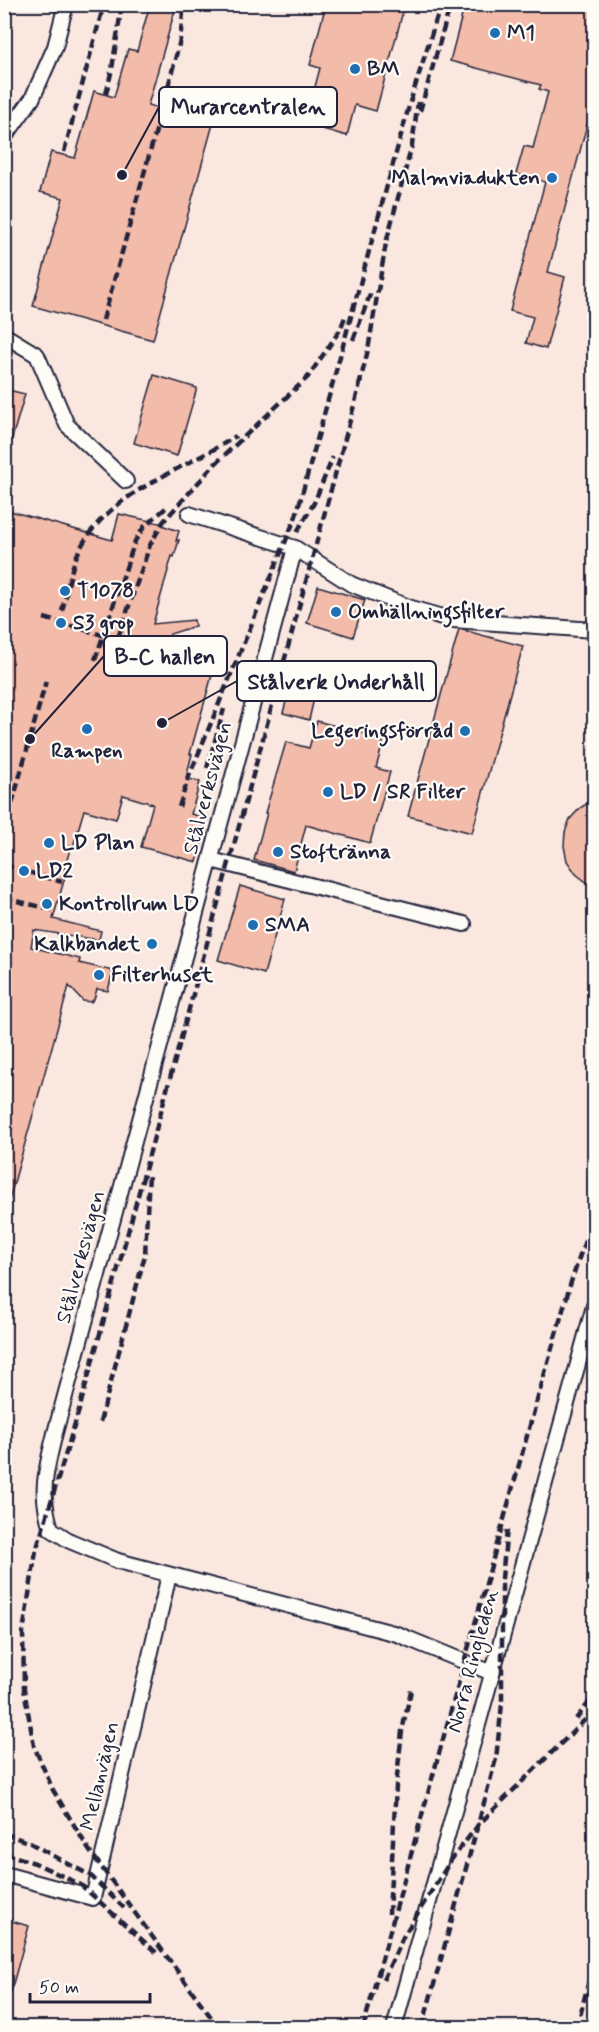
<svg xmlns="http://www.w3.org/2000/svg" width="599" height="2032" viewBox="0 0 599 2032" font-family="Mynerve,sans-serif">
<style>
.built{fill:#fae8e0}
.building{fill:#f3bba9;stroke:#22223b;stroke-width:1.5}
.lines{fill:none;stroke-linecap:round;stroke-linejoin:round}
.street-casing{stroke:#22223b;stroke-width:18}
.street{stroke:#fdfcf7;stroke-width:14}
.rail{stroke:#22223b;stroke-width:4.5;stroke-dasharray:9 4.5;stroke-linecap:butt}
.poi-dot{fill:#1f6fb2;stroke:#fdfcf7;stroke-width:2}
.labels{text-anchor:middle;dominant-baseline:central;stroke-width:4.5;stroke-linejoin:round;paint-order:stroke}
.poi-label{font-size:21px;font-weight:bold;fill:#22223b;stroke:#fdfcf7;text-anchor:start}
.street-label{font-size:21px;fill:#22223b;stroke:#fdfcf7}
.leader{fill:none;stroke:#22223b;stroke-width:2}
.callout-dot{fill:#22223b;stroke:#fdfcf7;stroke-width:2}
.callout{fill:#fdfcf7;stroke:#22223b;stroke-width:2}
.callout-label{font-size:22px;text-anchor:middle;font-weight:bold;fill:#22223b}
</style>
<rect width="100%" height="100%" fill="#fdfcf7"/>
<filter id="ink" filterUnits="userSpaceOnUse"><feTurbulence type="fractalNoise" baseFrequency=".0167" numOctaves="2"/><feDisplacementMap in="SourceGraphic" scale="12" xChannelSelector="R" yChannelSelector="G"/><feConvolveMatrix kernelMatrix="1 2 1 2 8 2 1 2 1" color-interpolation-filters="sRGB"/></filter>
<g filter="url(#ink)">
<!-- built -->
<rect class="built" x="5" y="5" width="589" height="2022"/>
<!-- building -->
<g class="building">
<polygon points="150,4 175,10 148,105 213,124 153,340 33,306 63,198 40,192 51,152 75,158 94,91 114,97 128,49 137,51"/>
<polygon points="326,4 405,4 376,111 355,105 347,136 305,124 320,68 310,65"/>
<polygon points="465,4 594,4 594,98 548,272 565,277 546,349 526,343 533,317 510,311 545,182 516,174 524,146 533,148 548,92 539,89 541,85 450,61"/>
<polygon points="154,375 197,388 177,456 134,443"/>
<polygon points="4,389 25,394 8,452 4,451"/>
<polygon points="7,510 112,540 119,514 164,524 164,526 179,531 176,541 179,540 174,557 172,556 153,624 194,620 195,626 170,634 163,654 214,668 190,754 192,754 186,778 200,782 191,814 208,819 197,862 141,847 153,804 123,795 116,819 84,810 73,847 71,846 62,877 65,877 53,919 101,931 99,940 34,930 31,947 80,959 79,963 113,971 108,991 97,989 94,999 91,1002 83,1001 69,986 8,1204 4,1203 4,518"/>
<polygon points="318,586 365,600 353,637 307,623"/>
<polygon points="459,629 523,646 472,833 408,816"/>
<polygon points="293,675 318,681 309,720 283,713"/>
<polygon points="317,721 384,739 376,768 390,772 370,843 306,825 294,871 254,860 267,813 265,813 286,742 309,748"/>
<polygon points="594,799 594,888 576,874 567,861 564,846 565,832 570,819 580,808"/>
<polygon points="240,886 285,899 264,974 218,960"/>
<polygon points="4,1919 29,1926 8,2002 4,2001"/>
</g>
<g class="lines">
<defs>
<g id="street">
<polyline points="4,138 32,99 55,47 66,4"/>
<polyline points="4,335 37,355 67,425 126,481"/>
<polyline points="189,514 295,548 351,584 411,608 453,620 594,630"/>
<path d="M295 548 55 1433C46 1471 39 1490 51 1529L70 1541 118 1561 397 1634 492 1673"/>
<polyline points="211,860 464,924"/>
<polyline points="4,1874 93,1898 169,1575"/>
<polyline points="394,2028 594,1306"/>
</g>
</defs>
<!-- street casing -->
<use href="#street" class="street-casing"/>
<!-- street -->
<use href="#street" class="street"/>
<!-- rail -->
<g class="rail">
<polyline points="106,94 112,69 122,4"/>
<polyline points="420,111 449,10"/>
<polyline points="64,152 104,4"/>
<polyline points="103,320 166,95 180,40 184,4"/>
<polyline points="353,340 371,292"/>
<polyline points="359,386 368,350 386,243 412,145 418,102"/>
<polyline points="297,532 314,503 333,457"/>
<path d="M62 611C67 592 70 570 78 553 106 492 185 470 236 436"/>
<polyline points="44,618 109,637"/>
<polyline points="95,660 135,541 144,527 168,506"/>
<polyline points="109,664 150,545 163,522 215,464 308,377 340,330 345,317"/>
<polyline points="207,768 224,709"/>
<polyline points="12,804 46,681"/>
<polyline points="179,807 188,779 296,516 409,106 441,4"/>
<polyline points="4,865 62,882"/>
<polyline points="4,898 54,910"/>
<polyline points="100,1422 145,1255 149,1173"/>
<polyline points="576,1719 594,1696"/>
<polyline points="4,1833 30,1843 91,1876 124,1908"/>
<polyline points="4,1853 35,1863 81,1885 159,1955"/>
<polyline points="389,1914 396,1786 402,1731 412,1686"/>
<polyline points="383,1980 404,1935 451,1860 479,1824 594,1711"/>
<polyline points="219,2028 89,1850 53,1790 34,1746 24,1689 23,1632 36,1551 79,1410 128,1232 361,380"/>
<polyline points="363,2028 530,1425 571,1282 594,1214"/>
<polyline points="422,2028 496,1759 502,1704 502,1578 507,1529"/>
<polyline points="577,2028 594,1960"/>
</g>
</g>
</g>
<!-- markers -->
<g class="poi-dot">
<circle cx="495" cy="33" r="6"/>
<circle cx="355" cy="69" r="6"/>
<circle cx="552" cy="178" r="6"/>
<circle cx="65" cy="591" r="6"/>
<circle cx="336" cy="612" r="6"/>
<circle cx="61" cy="623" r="6"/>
<circle cx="87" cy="729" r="6"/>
<circle cx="465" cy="731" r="6"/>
<circle cx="328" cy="792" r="6"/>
<circle cx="49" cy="843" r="6"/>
<circle cx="278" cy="852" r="6"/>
<circle cx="24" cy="871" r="6"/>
<circle cx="47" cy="904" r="6"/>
<circle cx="253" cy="925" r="6"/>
<circle cx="152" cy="944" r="6"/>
<circle cx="99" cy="975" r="6"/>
</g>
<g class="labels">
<!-- poi labels -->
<g class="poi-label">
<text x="507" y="33">M1</text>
<text x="367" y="69">BM</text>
<text x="540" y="178" text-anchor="end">Malmviadukten</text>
<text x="77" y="591">T1078</text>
<text x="348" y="612">Omhällningsfilter</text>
<text x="73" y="623">S3 grop</text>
<text x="453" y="731" text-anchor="end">Legeringsförråd</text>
<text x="87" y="751" text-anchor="middle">Rampen</text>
<text x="340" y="792">LD / SR Filter</text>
<text x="61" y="843">LD Plan</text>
<text x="290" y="852">Stoftränna</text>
<text x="36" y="871">LD2</text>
<text x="59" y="904">Kontrollrum LD</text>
<text x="265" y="925">SMA</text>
<text x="140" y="944" text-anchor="end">Kalkbandet</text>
<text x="111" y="975">Filterhuset</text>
</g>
<!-- street labels -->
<g class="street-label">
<text transform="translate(208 788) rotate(-75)">Stålverksvägen</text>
<text transform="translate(81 1257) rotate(-75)">Stålverksvägen</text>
<text transform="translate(473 1661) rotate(-75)">Norra Ringleden</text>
<text transform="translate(100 1776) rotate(-77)">Mellanvägen</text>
</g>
</g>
<!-- callouts -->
<path class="leader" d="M122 175L159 107M30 739L104 656M162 723L237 681"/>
<g class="callout-dot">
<circle cx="122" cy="175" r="6"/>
<circle cx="30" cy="739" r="6"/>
<circle cx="162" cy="723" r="6"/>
</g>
<g class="callout">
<rect x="159" y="87" width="178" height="40" rx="6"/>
<rect x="104" y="636" width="123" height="40" rx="6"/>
<rect x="237" y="661" width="199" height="40" rx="6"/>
</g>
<g class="callout-label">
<text x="248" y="114">Murarcentralen</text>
<text x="165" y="664">B-C hallen</text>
<text x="336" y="689">Stålverk Underhåll</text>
</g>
<!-- margin -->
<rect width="599" height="2032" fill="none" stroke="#fdfcf7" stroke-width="24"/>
<rect x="12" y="12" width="575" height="2008" fill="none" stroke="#22223b" stroke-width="2" filter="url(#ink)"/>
<!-- scale -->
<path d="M30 1993v9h120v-9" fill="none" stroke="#22223b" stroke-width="3"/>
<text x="39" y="1993" font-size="18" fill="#22223b" stroke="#fdfcf7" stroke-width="4.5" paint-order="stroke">50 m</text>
</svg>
